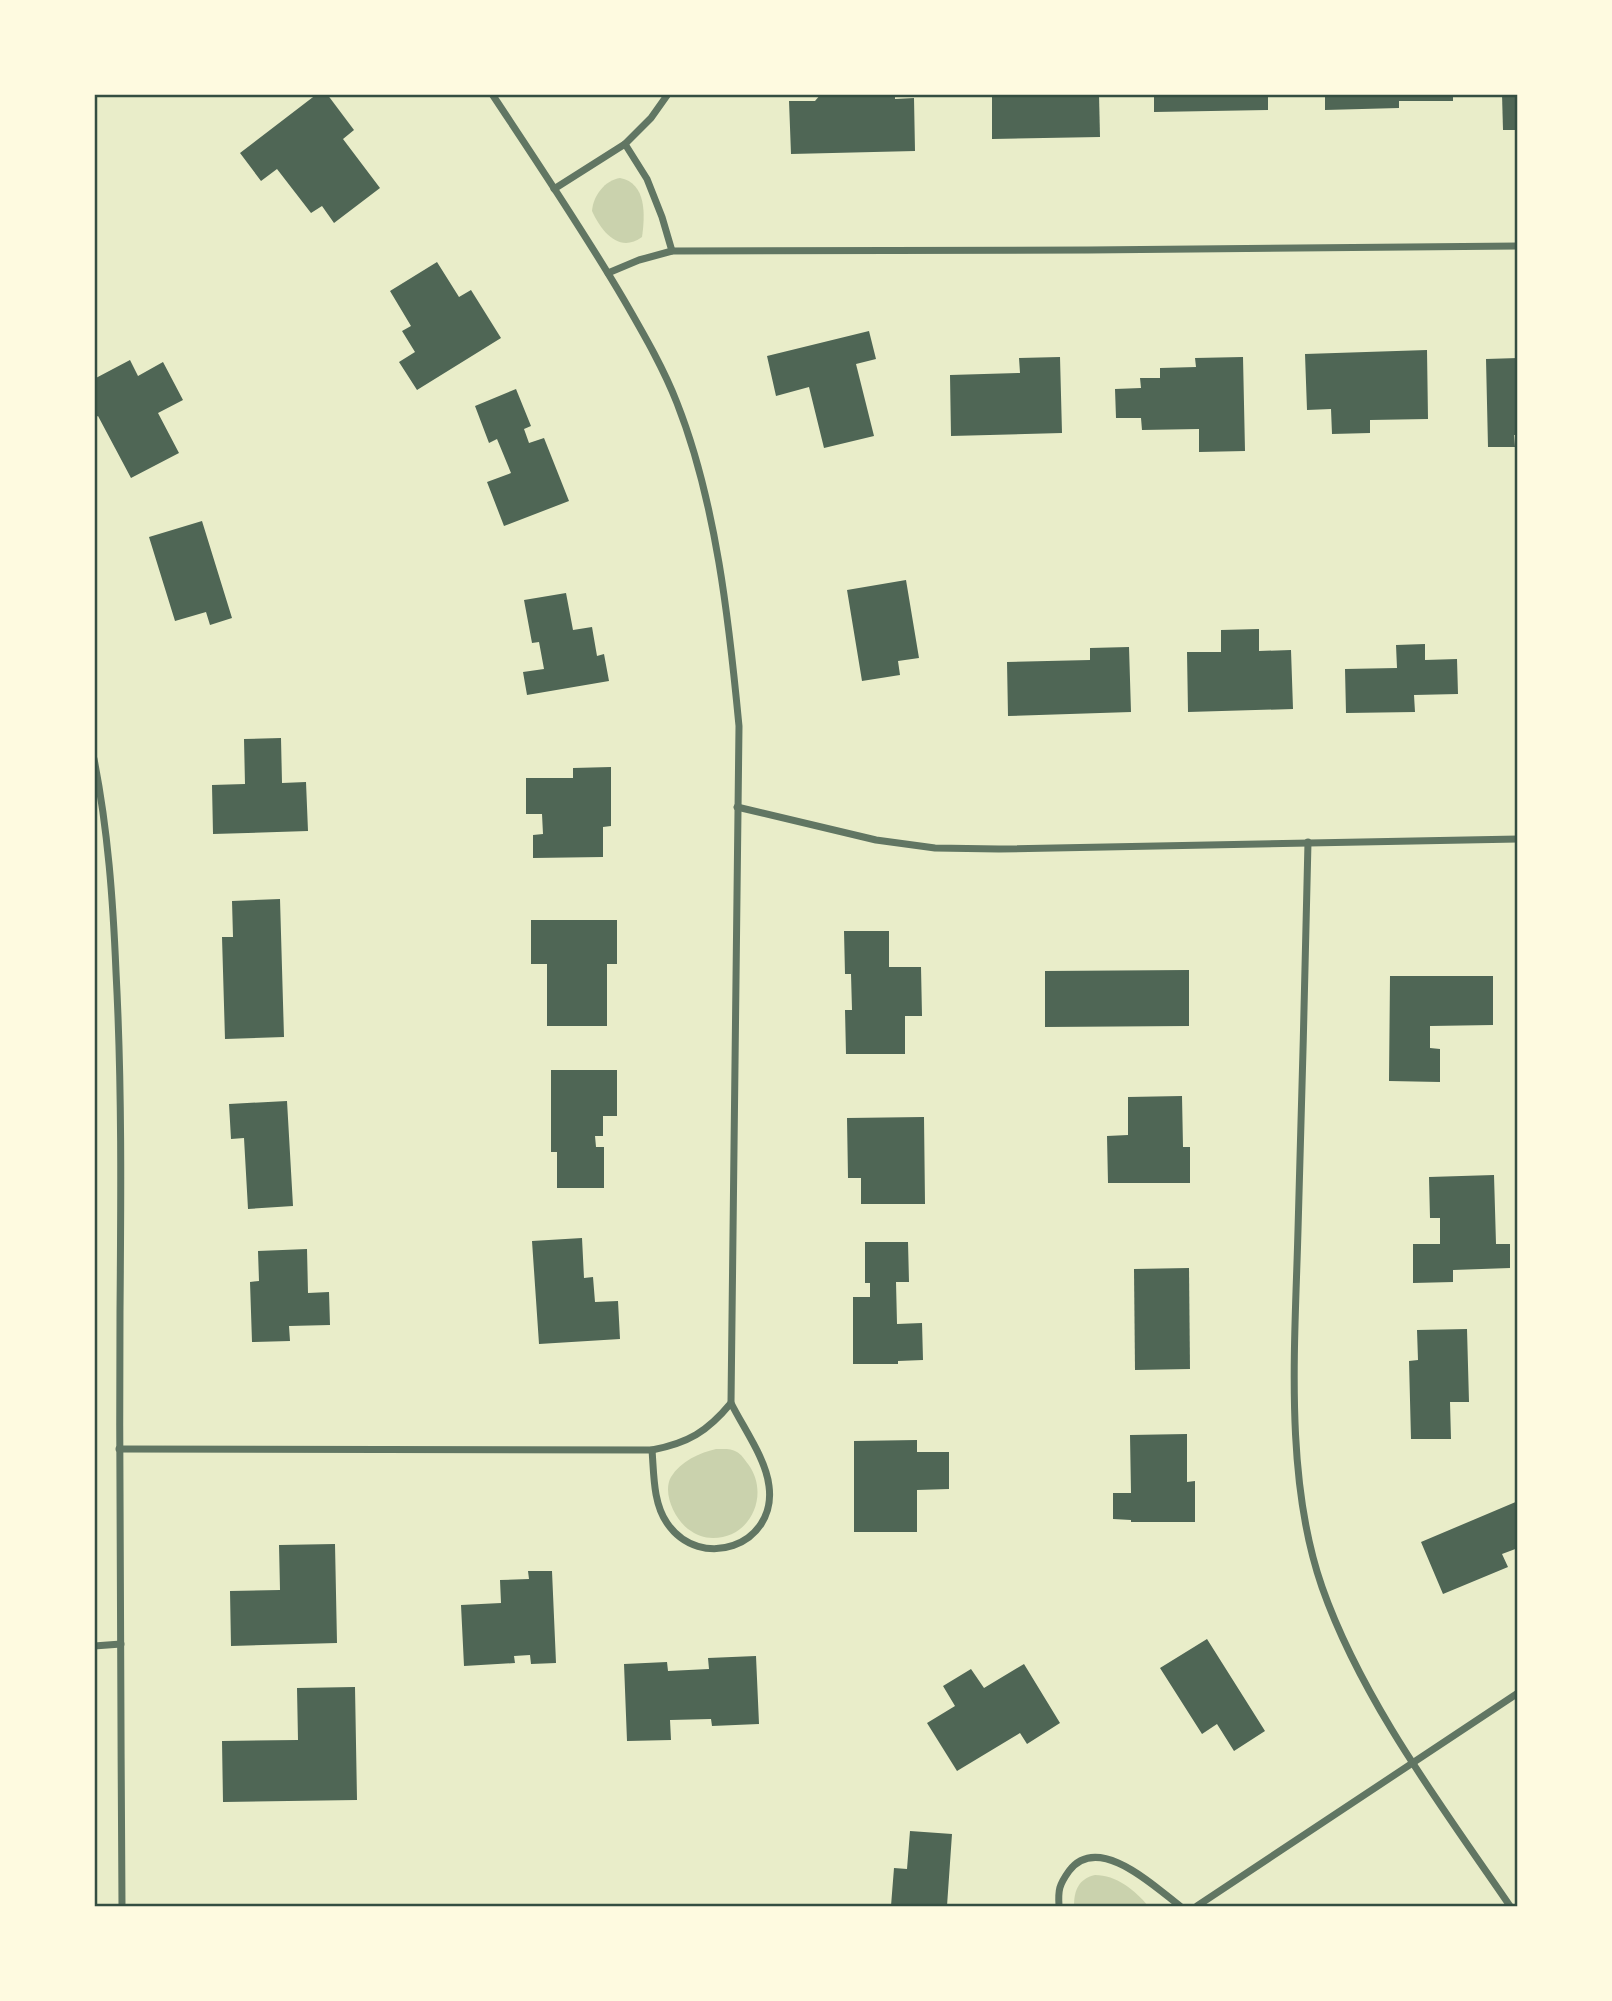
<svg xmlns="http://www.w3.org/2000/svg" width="1612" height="2001" viewBox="0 0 1612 2001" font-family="Quicksand,sans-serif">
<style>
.green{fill:#cad2ad}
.building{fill:#4f6655}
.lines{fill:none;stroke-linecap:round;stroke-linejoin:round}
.minor{stroke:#617663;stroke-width:7}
.neatline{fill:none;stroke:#344e41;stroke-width:2.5}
</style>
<rect width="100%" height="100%" fill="#e9edc9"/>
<!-- green -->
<g class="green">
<path d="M620 178C647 183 645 216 642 237 619 254 601 231 592 211 593 196 605 180 620 178Z"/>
<path d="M716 1449C723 1449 731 1448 737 1452 741 1454 745 1460 748 1464 770 1493 752 1538 713 1538 704 1538 696 1535 688 1529 675 1519 662 1493 671 1477 681 1461 699 1453 716 1449Z"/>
<path d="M1095 1875C1116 1875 1135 1890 1148 1906H1074C1074 1891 1078 1879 1095 1875Z"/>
</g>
<!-- building -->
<g class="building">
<polygon points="317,94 327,94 354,130 343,139 380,188 334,223 322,206 311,213 277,169 261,181 240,153"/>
<polygon points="821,94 895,94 895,99 914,98 915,151 791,154 789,101 815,101"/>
<polygon points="992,94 1099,94 1100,137 992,139"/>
<polygon points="1154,94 1268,94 1268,110 1154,112"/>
<polygon points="1325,94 1453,94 1453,101 1399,101 1399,108 1325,110"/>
<polygon points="1502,94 1518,94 1518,130 1503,130"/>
<polygon points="437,262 459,297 471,290 501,338 417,390 399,362 415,352 402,331 411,326 390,291"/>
<polygon points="869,331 876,359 856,364 874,436 824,448 809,387 776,396 767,356"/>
<polygon points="1427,350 1428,419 1370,420 1370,433 1332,434 1331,409 1307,410 1305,354"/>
<polygon points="1060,357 1062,433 951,436 950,375 1020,373 1019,358"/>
<polygon points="1243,357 1245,451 1199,452 1199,429 1142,430 1141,418 1116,418 1115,389 1141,388 1140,378 1160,378 1160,368 1196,367 1195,358"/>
<polygon points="1518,358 1518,435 1514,435 1515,447 1488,447 1486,359"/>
<polygon points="130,360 138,376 163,362 183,400 158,413 179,453 131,478 98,416 94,418 94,379"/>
<polygon points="516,389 531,426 524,429 529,443 544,438 569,501 504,526 487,482 511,473 497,439 489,443 475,406"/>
<polygon points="202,521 232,618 210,625 206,612 175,621 149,537"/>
<polygon points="906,580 919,658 898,661 900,675 862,681 847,590"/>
<polygon points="566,593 573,630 592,627 597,656 604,654 609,681 527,695 523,672 544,669 539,642 532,643 524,600"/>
<polygon points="1259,629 1259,651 1291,650 1293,709 1188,712 1187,652 1221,652 1221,630"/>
<polygon points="1425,644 1425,660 1457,659 1458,694 1414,695 1415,712 1346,713 1345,669 1397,668 1396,645"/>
<polygon points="1129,647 1131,712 1008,716 1007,662 1090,660 1090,648"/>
<polygon points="281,738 282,783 306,782 308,831 213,834 212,785 245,784 244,739"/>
<polygon points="611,767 611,826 603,827 603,857 533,858 533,835 543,834 542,814 526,814 526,778 573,778 573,768"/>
<polygon points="280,899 284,1037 225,1039 222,937 233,937 232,901"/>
<polygon points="531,920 617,920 617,964 607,964 607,1026 547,1026 547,964 531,964"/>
<polygon points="844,931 889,931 889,967 921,967 922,1016 905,1016 905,1054 846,1054 845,1010 852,1010 851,974 845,974"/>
<polygon points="1189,970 1189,1026 1045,1027 1045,971"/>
<polygon points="1390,976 1493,976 1493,1025 1430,1026 1430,1048 1440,1049 1440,1082 1389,1081"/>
<polygon points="551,1070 617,1070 617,1116 603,1116 603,1136 595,1136 596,1147 604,1147 604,1188 557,1188 557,1152 551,1152"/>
<polygon points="1182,1096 1183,1147 1190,1147 1190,1183 1108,1183 1107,1136 1128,1135 1128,1097"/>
<polygon points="287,1101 293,1206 248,1209 244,1138 231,1139 229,1104"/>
<polygon points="924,1117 925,1204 861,1204 861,1178 848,1178 847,1118"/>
<polygon points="1494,1175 1496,1244 1510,1244 1510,1268 1453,1270 1453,1282 1413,1283 1413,1244 1440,1244 1440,1218 1430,1218 1429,1177"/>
<polygon points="582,1238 584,1278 593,1277 595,1302 618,1301 620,1339 539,1344 532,1241"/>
<polygon points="865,1242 908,1242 909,1282 896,1282 897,1324 922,1323 923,1360 898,1361 898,1364 853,1364 853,1297 870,1297 870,1283 865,1283"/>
<polygon points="307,1249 308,1293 329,1292 330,1325 289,1326 290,1341 252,1342 250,1282 259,1281 258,1251"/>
<polygon points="1189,1268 1190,1369 1135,1370 1134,1269"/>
<polygon points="1467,1329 1469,1402 1450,1402 1451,1439 1411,1439 1409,1361 1418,1360 1417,1330"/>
<polygon points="1187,1434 1187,1482 1195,1481 1195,1522 1131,1522 1131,1520 1113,1519 1113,1493 1131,1493 1130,1435"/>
<polygon points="917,1440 917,1452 949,1452 949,1489 917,1490 917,1532 854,1532 854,1441"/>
<polygon points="1518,1501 1518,1548 1502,1554 1508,1567 1443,1594 1421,1542"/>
<polygon points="335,1544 337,1643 231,1646 230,1591 280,1590 279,1545"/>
<polygon points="528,1571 552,1571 556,1663 531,1664 530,1655 514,1656 515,1663 464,1666 461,1605 501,1603 500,1580 529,1579"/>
<polygon points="1207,1639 1265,1731 1234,1751 1217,1724 1202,1734 1160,1668"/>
<polygon points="756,1656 759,1724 712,1726 711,1719 670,1720 671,1740 627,1741 624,1664 667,1662 668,1671 709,1669 708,1658"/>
<polygon points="1024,1664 1060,1723 1027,1744 1020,1733 957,1771 927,1723 955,1706 943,1686 971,1669 984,1688"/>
<polygon points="355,1687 357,1800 223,1802 222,1741 298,1740 297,1688"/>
<polygon points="910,1831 952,1834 947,1906 891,1906 894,1868 907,1869"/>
</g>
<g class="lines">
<!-- minor -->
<g class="minor">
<polyline points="625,144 647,179 662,217 672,251"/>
<polyline points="554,189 625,144 651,118 668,94"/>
<polyline points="608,273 639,260 672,251 1089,250 1518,246"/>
<path d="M94 759C108 830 113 900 116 972 122 1085 121 1198 120 1312 119 1510 121 1708 122 1906"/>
<polyline points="737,807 876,840 935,848 999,849 1518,839"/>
<path d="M1308 842C1305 971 1302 1101 1298 1230 1295 1345 1284 1478 1322 1587 1362 1701 1443 1808 1510 1906"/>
<path d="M119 1449 652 1450C688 1443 707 1432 731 1403L739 726C729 621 716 502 677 403 663 367 643 333 624 300 583 230 537 162 492 94"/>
<path d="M652 1450C654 1474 653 1503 667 1523 700 1572 777 1546 769 1486 766 1459 744 1429 731 1403"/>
<polyline points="94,1646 121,1644"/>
<path d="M1059 1906C1058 1890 1059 1885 1069 1871 1098 1832 1155 1887 1180 1906"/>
<polyline points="1197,1906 1518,1693"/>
</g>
</g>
<!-- border -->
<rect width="1612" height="2001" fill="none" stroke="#fefae0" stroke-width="192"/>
<rect x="96" y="96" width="1420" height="1809" class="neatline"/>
</svg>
